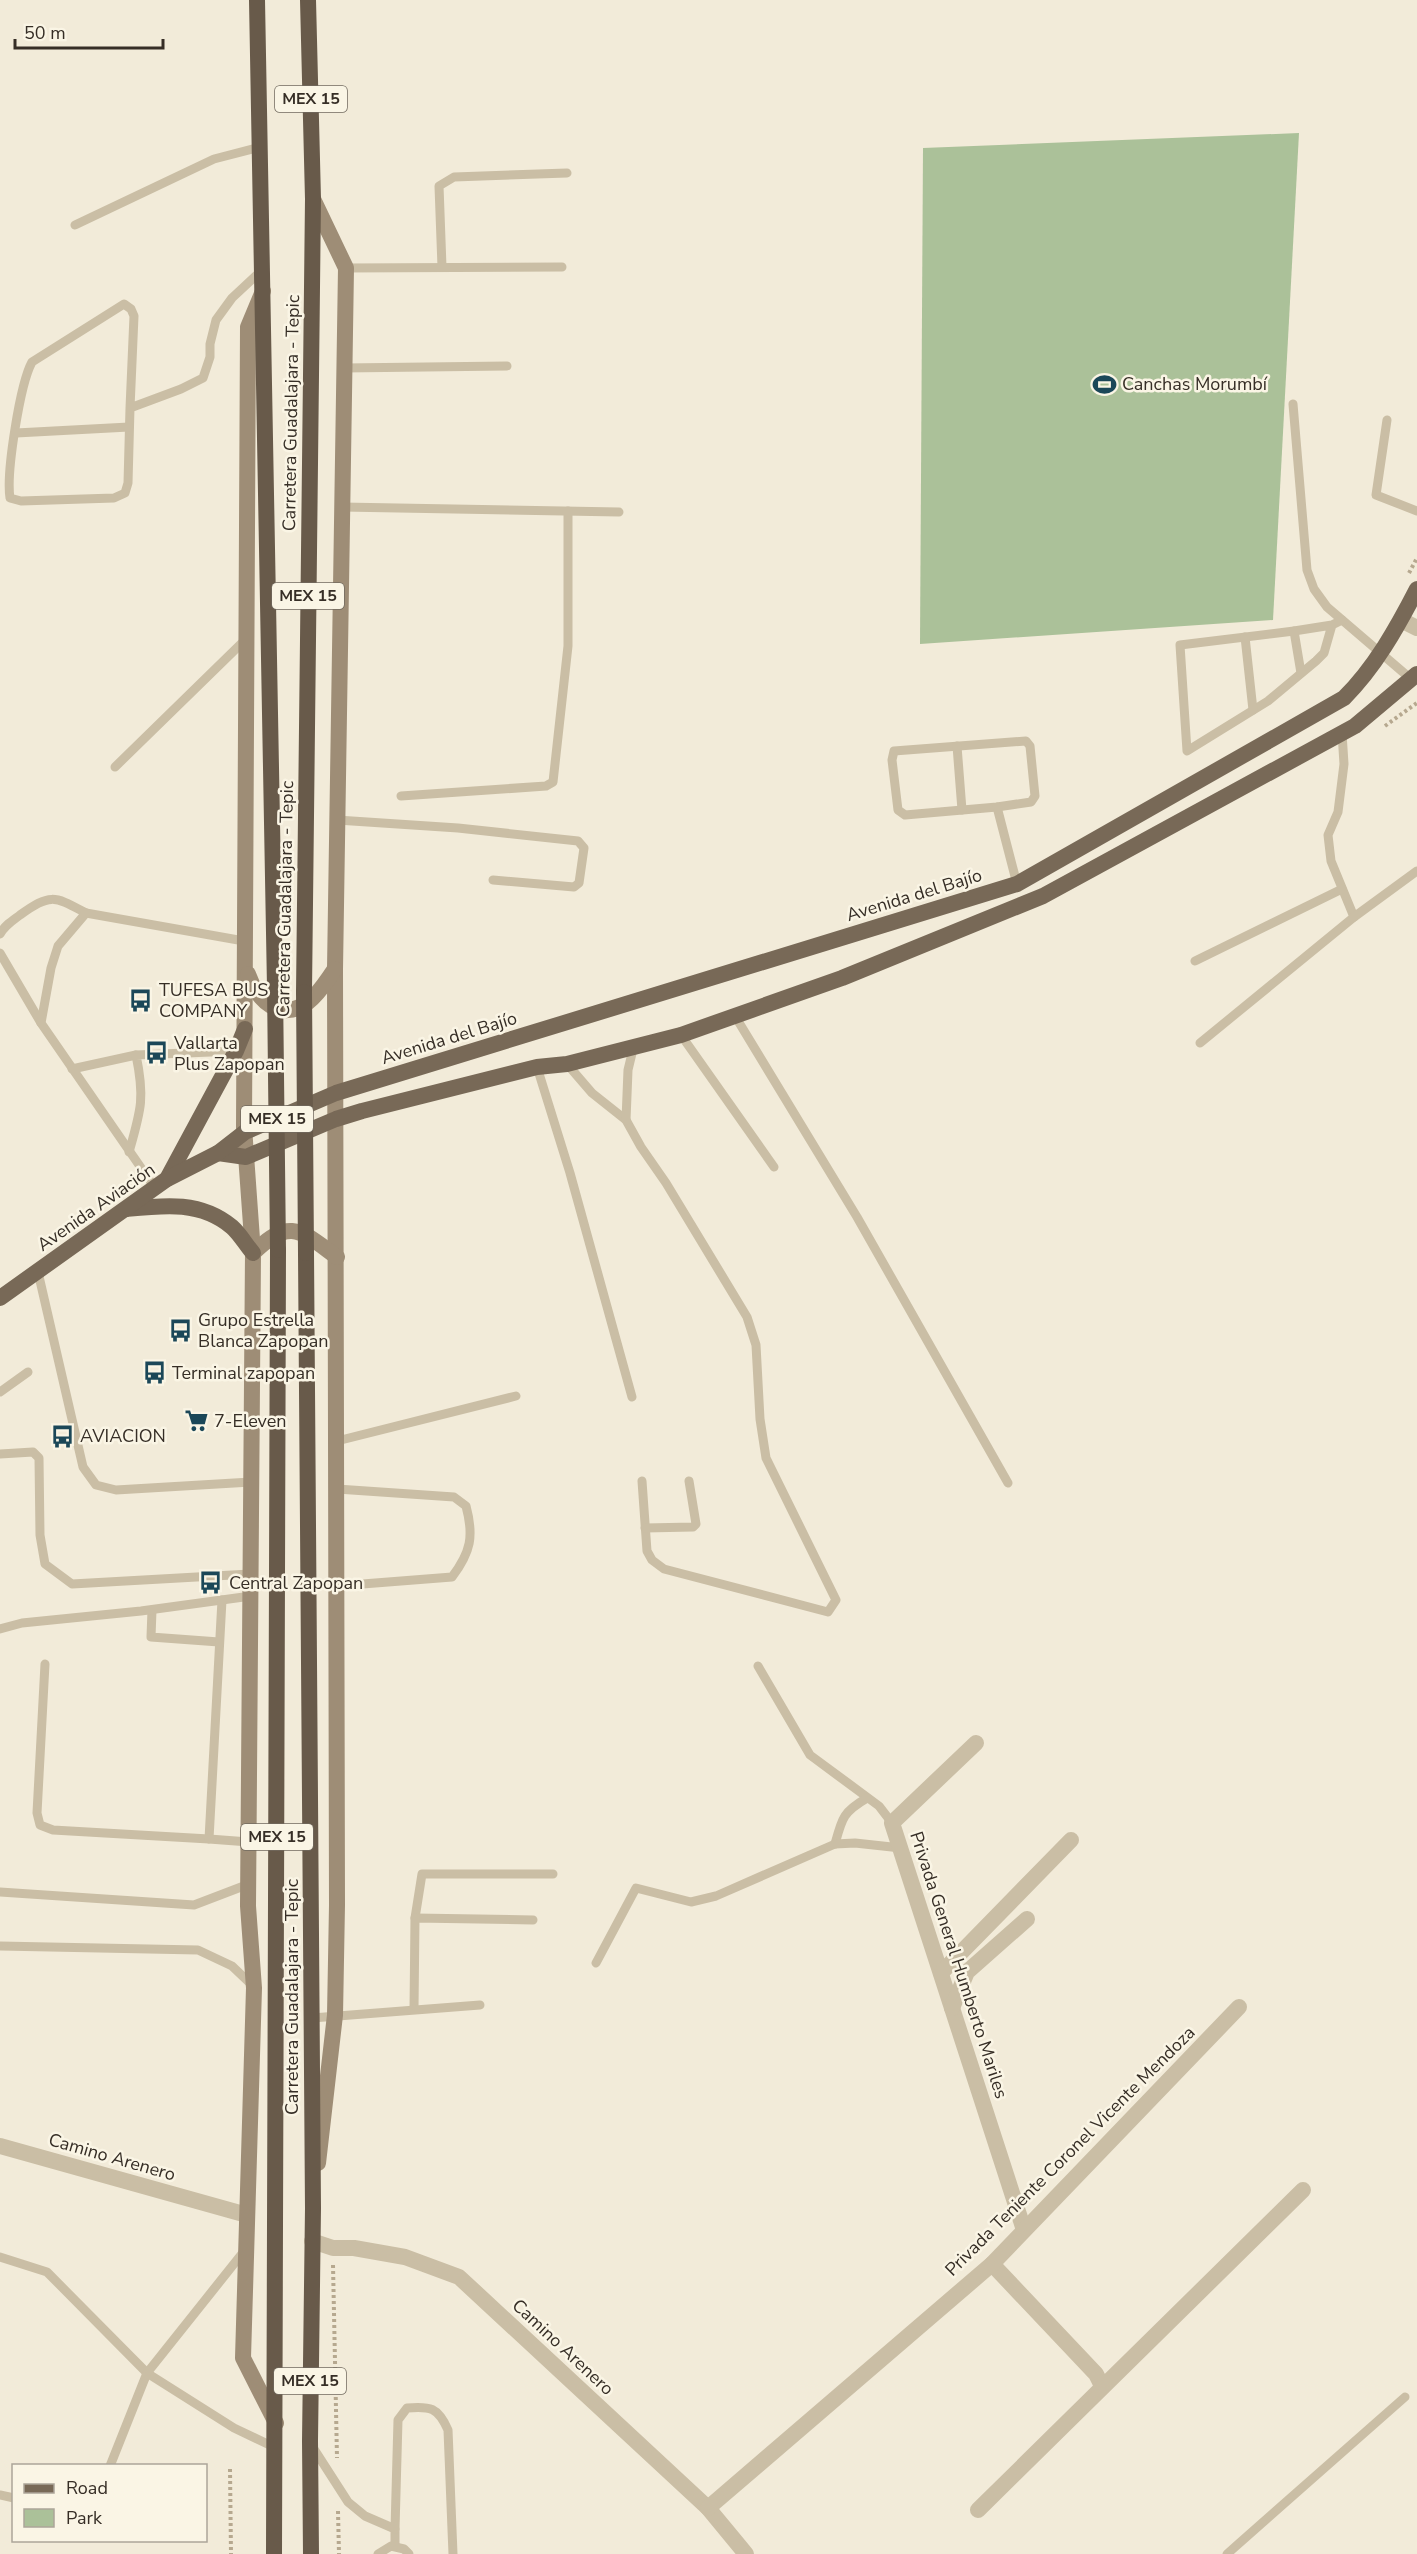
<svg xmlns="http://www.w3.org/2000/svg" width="1417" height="2554" viewBox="0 0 1417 2554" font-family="'Nunito Sans',sans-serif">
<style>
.green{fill:#abc199}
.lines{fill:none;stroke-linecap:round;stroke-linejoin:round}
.path{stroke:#b6a88f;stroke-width:4;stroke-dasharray:3 3;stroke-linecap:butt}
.service{stroke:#cabea5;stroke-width:9}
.minor{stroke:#cabea5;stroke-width:16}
.secondary{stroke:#9e8d76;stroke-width:16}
.primary{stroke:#786957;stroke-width:16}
.trunk{stroke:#685a4a;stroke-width:16}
.trunk-bridge{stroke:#685a4a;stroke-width:16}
.labels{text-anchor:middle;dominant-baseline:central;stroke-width:5;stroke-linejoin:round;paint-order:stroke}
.shield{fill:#faf5e5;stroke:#716a5f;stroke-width:1.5}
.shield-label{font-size:16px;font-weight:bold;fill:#362e26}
.poi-label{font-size:18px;fill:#362e26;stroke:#faf5e5;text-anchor:start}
.street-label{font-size:18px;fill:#362e26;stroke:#faf5e5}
</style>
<rect width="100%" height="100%" fill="#f2ebd9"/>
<!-- green -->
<polygon class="green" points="1299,133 1273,620 920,644 923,148"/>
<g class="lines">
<!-- path -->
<g class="path">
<polyline points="1409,573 1417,558"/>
<polyline points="1385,726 1417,703"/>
<polyline points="333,2265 337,2458"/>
<polyline points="230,2469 231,2554"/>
<polyline points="338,2511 339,2554"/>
</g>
<!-- service -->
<g class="service">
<polyline points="75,225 214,159 260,147"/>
<polyline points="442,267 439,186 454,177 567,173"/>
<polyline points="346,268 562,267"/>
<polyline points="344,368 507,366"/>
<polyline points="1293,404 1307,570 1314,589 1327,607 1411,679"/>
<path d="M130 408 134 316 131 309 124 304 32 362C20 384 6 473 10 498L21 501 114 498 125 493 128 483 130 408 181 389 203 378 210 357V344L216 320 232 298 262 270"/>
<polyline points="1387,420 1376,495 1417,511"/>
<polyline points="16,433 129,427"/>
<polyline points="342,507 619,512"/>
<polyline points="1332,625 1324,653 1316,661 1268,701 1187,751 1180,645 1294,631 1332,625 1342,620"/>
<polyline points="1294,631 1301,673"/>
<polyline points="1245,637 1253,710"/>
<polyline points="1342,733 1344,764 1338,812 1328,835 1331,861 1354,917"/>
<polygon points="1026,741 1030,746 1035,796 1031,802 997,807 905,815 898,810 892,760 894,751"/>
<polyline points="957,746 962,810"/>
<polyline points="115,767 246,639"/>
<polyline points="401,796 546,786 553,782 568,646 568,511"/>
<polyline points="997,807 1017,884"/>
<polyline points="337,820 458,828 578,841 584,848 579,883 574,887 493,880"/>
<path d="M0 934C5 925 12 921 20 915 51 893 54 896 86 913"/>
<polyline points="0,953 41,1023"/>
<polyline points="1195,961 1342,889"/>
<polyline points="735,1016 857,1217 1008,1483"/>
<polyline points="681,1035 774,1167"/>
<polyline points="1200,1043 1354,917 1417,871"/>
<polyline points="567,1064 592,1093 626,1120 641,1147 666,1183 747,1317 756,1345 760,1419 766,1458 836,1600 828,1612 664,1569 652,1560 647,1551 642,1481"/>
<polyline points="537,1067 570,1173 632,1397"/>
<polyline points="72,1069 136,1055"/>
<polyline points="626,1120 628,1070 634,1045"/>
<path d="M129 1152C141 1110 145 1098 136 1055L236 1051"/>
<polyline points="155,1188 41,1023 51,968 58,946 86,913 244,941"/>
<polyline points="38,1272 83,1467 96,1485 116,1490 251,1482"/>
<polyline points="0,1392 28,1372"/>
<polyline points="337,1441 516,1396"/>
<polyline points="0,1454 33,1452 39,1458 40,1535 45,1564 72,1584 250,1574"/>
<polyline points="645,1528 693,1527 696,1524 689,1481"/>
<path d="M337 1586 452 1577C471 1552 474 1536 466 1506L454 1497 337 1489"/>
<polyline points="152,1610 151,1637 219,1642"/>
<polyline points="0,1629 22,1623 141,1611 251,1596"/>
<polyline points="45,1664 37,1813 40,1825 53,1830 209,1839 222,1600"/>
<polyline points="758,1666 810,1755 879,1806 892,1823"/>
<polyline points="209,1839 249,1842"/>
<path d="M835 1844C842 1818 843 1812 867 1798"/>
<polyline points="0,1892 194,1905 249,1884"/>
<polyline points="415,1918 422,1874 553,1874"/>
<polyline points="0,1946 198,1950 232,1966 253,1986"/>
<polyline points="596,1963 636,1888 691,1902 716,1896 835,1844 855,1843 901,1848"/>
<polyline points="414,2009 415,1918 533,1920"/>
<polyline points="312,2018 480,2005"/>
<polyline points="0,2257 47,2272 147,2373 234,2428 276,2448"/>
<polyline points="312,2446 348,2502 365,2516 395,2529 395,2546"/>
<polyline points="110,2466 147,2373 245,2250"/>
<polyline points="0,2495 14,2498"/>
<path d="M395 2529 398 2420 407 2408C430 2406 438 2407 448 2430L453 2554"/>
<polyline points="378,2554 391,2546 404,2549 409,2554"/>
<polyline points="1227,2554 1405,2397"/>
</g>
<!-- minor -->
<g class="minor">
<polyline points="1401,620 1417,628"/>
<polyline points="976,1743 892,1823 1024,2230"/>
<polyline points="941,1973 1071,1840"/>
<polyline points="952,2008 967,1972 1027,1919"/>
<polyline points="0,2146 247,2215"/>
<polyline points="312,2241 333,2248 354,2248 405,2257 459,2277 708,2508 746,2554"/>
<polyline points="992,2264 1096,2374 1102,2386"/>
<polyline points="708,2508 992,2264 1239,2007"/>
<polyline points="978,2510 1303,2190"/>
</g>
<!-- secondary -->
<g class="secondary">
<polyline points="313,199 346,268 335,969 337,1905 335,2015 318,2163"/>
<polyline points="263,291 248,327 244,1127 253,1253 248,1906 254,1988 243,2358 276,2423"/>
<path d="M248 974C257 1000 280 1023 308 1002 319 994 327 980 335 969"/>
<path d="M253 1253C290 1217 300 1230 337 1257"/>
</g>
<!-- primary -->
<g class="primary">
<polyline points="218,1153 246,1157 336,1119 362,1111 537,1067 567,1064 681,1035 842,978 1043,896 1355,726 1417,674"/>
<polyline points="167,1179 236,1051 245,1029"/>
<path d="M127 1209C165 1205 201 1201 232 1227 240 1234 246 1245 253 1253"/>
<path d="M0 1298 167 1179 218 1153 245 1132 336 1093 1017 884 1344 698C1375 667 1397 628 1417 589"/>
</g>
<!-- trunk -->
<g class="trunk">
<polyline points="257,0 275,987"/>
<polyline points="304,992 313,199 308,0"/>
<polyline points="306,1253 313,2208 310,2441 311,2554"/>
<polyline points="274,2554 278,1250"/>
</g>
<!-- trunk-bridge -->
<g class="trunk-bridge">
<polyline points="275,987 278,1250"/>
<polyline points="304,992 306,1253"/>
</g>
</g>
<!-- icons -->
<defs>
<symbol id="stadium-bare" viewBox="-9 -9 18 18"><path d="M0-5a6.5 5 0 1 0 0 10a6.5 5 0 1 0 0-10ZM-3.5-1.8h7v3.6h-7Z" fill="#1b4758" stroke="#faf5e5" stroke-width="2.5" paint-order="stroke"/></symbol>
<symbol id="bus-bare" viewBox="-9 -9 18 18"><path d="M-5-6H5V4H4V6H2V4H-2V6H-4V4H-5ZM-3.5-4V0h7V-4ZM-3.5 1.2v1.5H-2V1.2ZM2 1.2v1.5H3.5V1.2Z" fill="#1b4758" stroke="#faf5e5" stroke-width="2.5" paint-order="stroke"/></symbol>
<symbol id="supermarket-bare" viewBox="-9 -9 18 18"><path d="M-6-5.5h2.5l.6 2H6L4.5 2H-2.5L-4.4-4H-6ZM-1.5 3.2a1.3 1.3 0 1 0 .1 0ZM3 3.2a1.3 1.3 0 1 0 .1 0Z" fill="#1b4758" stroke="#faf5e5" stroke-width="2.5" paint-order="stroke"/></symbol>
</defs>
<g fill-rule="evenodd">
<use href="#stadium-bare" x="1088" y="368" width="33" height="33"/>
<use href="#bus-bare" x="124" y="984" width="33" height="33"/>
<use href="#bus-bare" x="140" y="1036" width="33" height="33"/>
<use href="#bus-bare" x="164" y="1314" width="33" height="33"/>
<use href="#bus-bare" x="138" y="1356" width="33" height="33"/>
<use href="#supermarket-bare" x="180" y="1404" width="33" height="33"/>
<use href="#bus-bare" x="46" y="1420" width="33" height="33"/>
<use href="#bus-bare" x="194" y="1566" width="33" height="33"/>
</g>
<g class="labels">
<!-- shield labels -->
<g class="shield">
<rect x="275" y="86" width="72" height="26" rx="4.5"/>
<rect x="272" y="583" width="72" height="26" rx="4.5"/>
<rect x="241" y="1106" width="72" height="26" rx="4.5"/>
<rect x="241" y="1824" width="72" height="26" rx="4.5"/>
<rect x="274" y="2368" width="72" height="26" rx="4.5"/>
</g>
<g class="shield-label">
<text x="311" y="99">MEX 15</text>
<text x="308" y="596">MEX 15</text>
<text x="277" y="1119">MEX 15</text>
<text x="277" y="1837">MEX 15</text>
<text x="310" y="2381">MEX 15</text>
</g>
<!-- poi labels -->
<g class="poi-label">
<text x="1122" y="384">Canchas Morumbí</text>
<text x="159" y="990">TUFESA BUS<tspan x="159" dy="21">COMPANY</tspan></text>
<text x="174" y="1043">Vallarta<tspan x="174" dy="21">Plus Zapopan</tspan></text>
<text x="198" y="1320">Grupo Estrella<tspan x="198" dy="21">Blanca Zapopan</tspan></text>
<text x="172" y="1373">Terminal zapopan</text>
<text x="214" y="1421">7-Eleven</text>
<text x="80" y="1436">AVIACION</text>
<text x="229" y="1583">Central Zapopan</text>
</g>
<!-- street labels -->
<g class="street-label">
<text transform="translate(291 413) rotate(-89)">Carretera Guadalajara - Tepic</text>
<text transform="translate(914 895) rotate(-17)">Avenida del Bajío</text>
<text transform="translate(285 899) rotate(-89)">Carretera Guadalajara - Tepic</text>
<text transform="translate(449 1038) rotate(-17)">Avenida del Bajío</text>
<text transform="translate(96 1207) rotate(-35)">Avenida Aviación</text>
<text transform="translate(959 1965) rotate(72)">Privada General Humberto Mariles</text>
<text transform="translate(292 1997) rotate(-90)">Carretera Guadalajara - Tepic</text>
<text transform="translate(1070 2151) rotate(-45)">Privada Teniente Coronel Vicente Mendoza</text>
<text transform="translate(112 2157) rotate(16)">Camino Arenero</text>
<text transform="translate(563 2347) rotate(43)">Camino Arenero</text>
</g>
</g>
<!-- legend -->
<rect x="12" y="2464" width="195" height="78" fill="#faf5e5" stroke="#aca599" stroke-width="1.5"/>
<rect x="24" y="2484" width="30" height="9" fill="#786957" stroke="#aca599" stroke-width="1.5"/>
<text x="66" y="2494" font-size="18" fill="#362e26">Road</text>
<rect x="24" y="2509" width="30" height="18" fill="#abc199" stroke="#aca599" stroke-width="1.5"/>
<text x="66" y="2524" font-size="18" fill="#362e26">Park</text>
<!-- scale -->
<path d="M15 39v9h148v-9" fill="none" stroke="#362e26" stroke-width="3"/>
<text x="24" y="39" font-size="18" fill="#362e26" stroke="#faf5e5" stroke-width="4.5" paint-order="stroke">50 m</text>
</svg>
